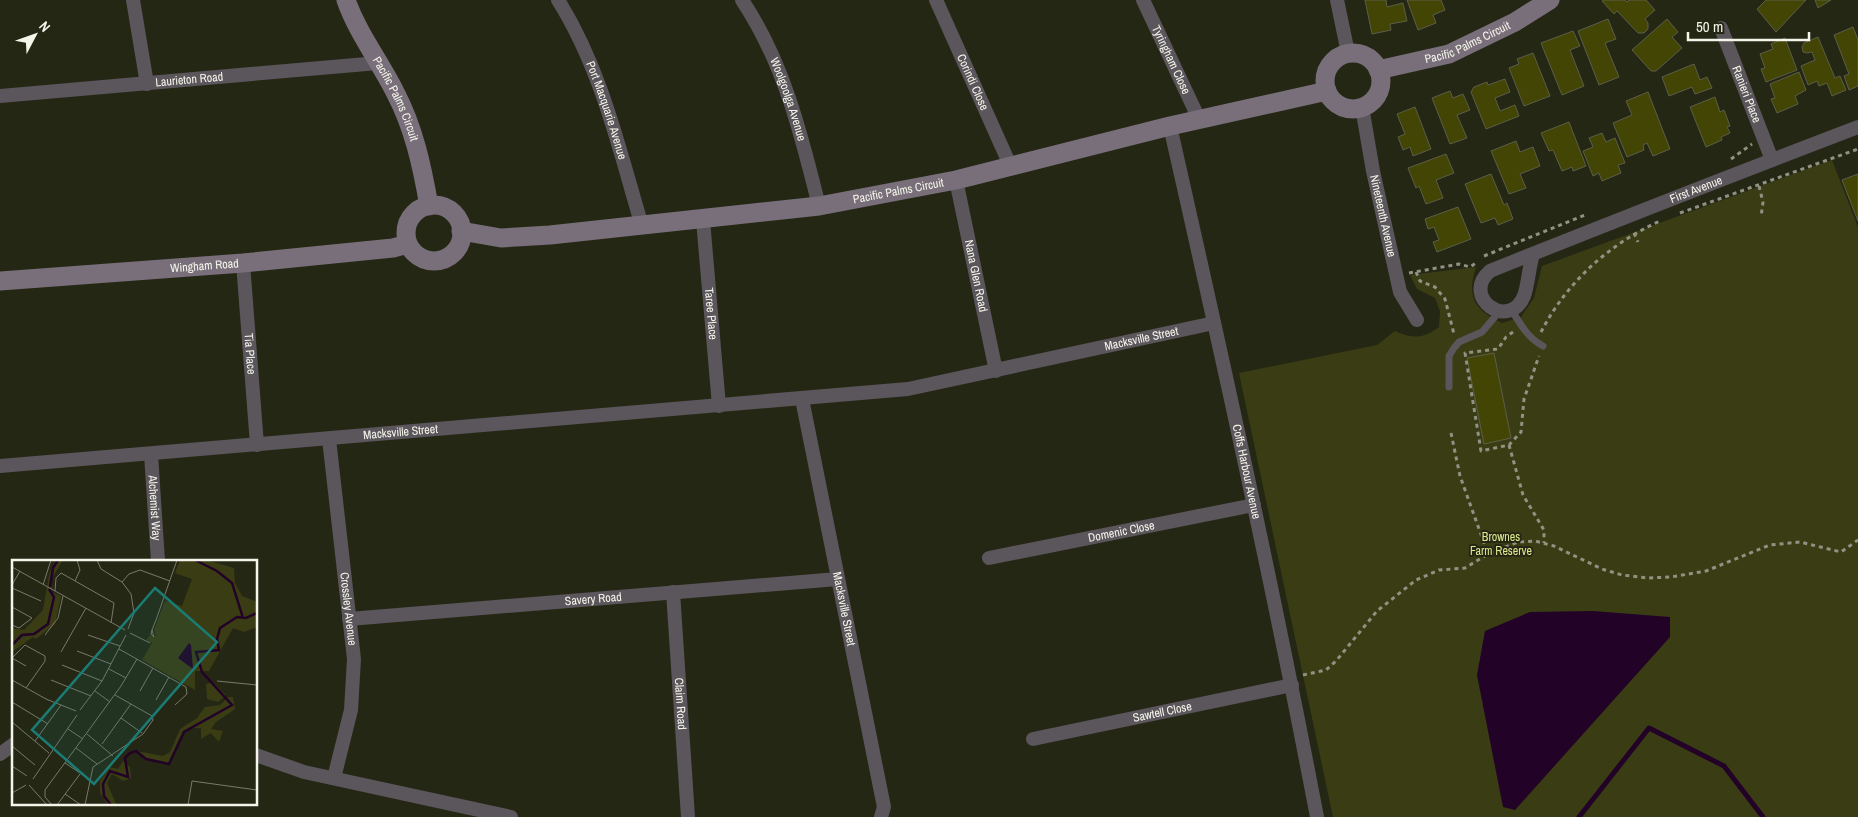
<svg xmlns="http://www.w3.org/2000/svg" width="1858" height="817" viewBox="0 0 1858 817" font-family="'Archivo Narrow',sans-serif">
<style>
.green{fill:#3a3d14}
.water{fill:#220227}
.lines{fill:none;stroke-linecap:round;stroke-linejoin:round}
.stream{stroke:#220227;stroke-width:5}
.building{fill:#424503;stroke:#5c5e4a}
.path{stroke:#909283;stroke-width:3;stroke-dasharray:4 4;stroke-linecap:butt}
.lane{stroke:#5b555c;stroke-width:7}
.street{stroke:#5b555c;stroke-width:14}
.secondary{stroke:#796f7b;stroke-width:19}
.labels{text-anchor:middle;dominant-baseline:central;stroke-width:4;stroke-linejoin:round;paint-order:stroke}
.street-label{font-size:12px;fill:#f4f6ea;stroke:#252715}
.park-label{font-size:12px;fill:#dee68e;stroke:#252715}
.inset-river{fill:none;stroke:#220227;stroke-width:2.5}
.inset-road{fill:none;stroke:#787a6a;stroke-width:1}
.view{fill:#1a7c74;fill-opacity:0.15;stroke:#1a7c74;stroke-width:2.5}
.inset-edge{fill:none;stroke:#f4f6ea;stroke-width:2.5}
</style>
<rect width="100%" height="100%" fill="#252715"/>
<!-- green -->
<path class="green" d="M1832 160 1858 227V817H1333L1239 373 1377 345 1395 331C1413 339 1423 339 1439 327L1440 311 1435 298 1417 289 1410 275 1476 267C1466 298 1475 310 1502 323L1521 317 1534 298 1542 266Z"/>
<!-- water -->
<polygon class="water" points="1593,611 1670,617 1670,637 1515,810 1503,807 1477,675 1485,631 1530,612"/>
<g class="lines">
<!-- stream -->
<polyline class="stream" points="1579,817 1649,728 1724,766 1763,817"/>
</g>
<!-- building -->
<g class="building">
<polygon points="1365,0 1386,0 1387,7 1403,3 1407,21 1390,24 1391,30 1372,34"/>
<polygon points="1407,0 1441,0 1445,10 1433,15 1436,23 1418,30"/>
<polygon points="1604,0 1625,0 1627,2 1629,0 1646,0 1655,10 1645,19 1648,23 1648,29 1644,33 1638,33 1617,11 1614,14 1602,1"/>
<polygon points="1766,0 1806,0 1776,32 1757,9"/>
<polygon points="1815,0 1831,0 1818,8"/>
<polygon points="1608,19 1616,39 1605,43 1619,77 1599,85 1578,31"/>
<polygon points="1667,19 1678,32 1672,37 1682,48 1656,71 1651,71 1632,50"/>
<polygon points="1853,27 1858,40 1858,86 1849,90 1844,76 1849,74 1834,35"/>
<polygon points="1573,31 1580,46 1570,50 1584,86 1562,95 1541,43"/>
<polygon points="1818,37 1835,78 1840,76 1846,90 1832,96 1827,83 1819,86 1817,81 1808,85 1801,66 1815,60 1812,52 1807,53 1803,52 1802,47 1804,43"/>
<polygon points="1785,38 1797,70 1766,82 1761,69 1765,68 1760,54 1773,49 1771,44"/>
<polygon points="1533,53 1550,96 1524,106 1509,68 1519,64 1517,59"/>
<polygon points="1694,64 1700,80 1707,77 1712,88 1695,94 1692,87 1669,96 1662,77"/>
<polygon points="1799,72 1806,90 1795,96 1798,104 1777,113 1771,99 1775,98 1770,84"/>
<polygon points="1505,79 1510,92 1495,98 1500,111 1515,105 1519,116 1486,129 1471,92 1474,87 1487,82 1488,85"/>
<polygon points="1450,91 1453,98 1463,94 1470,110 1457,115 1467,138 1450,144 1432,98"/>
<polygon points="1648,92 1670,149 1653,156 1647,143 1643,145 1644,150 1627,157 1613,123 1632,115 1626,101"/>
<polygon points="1715,97 1720,112 1724,110 1730,126 1727,127 1730,133 1721,137 1722,140 1706,147 1690,107"/>
<polygon points="1415,107 1431,149 1413,156 1410,147 1403,150 1398,137 1405,134 1397,114"/>
<polygon points="1569,122 1586,166 1573,171 1572,167 1562,171 1553,150 1549,151 1541,133"/>
<polygon points="1602,133 1606,142 1615,138 1625,163 1618,165 1621,173 1602,181 1599,173 1593,176 1583,151 1593,147 1589,138"/>
<polygon points="1516,141 1520,152 1533,147 1540,166 1520,174 1526,188 1509,194 1491,151"/>
<polygon points="1446,154 1454,173 1436,180 1443,198 1426,204 1419,186 1416,188 1408,168"/>
<polygon points="1491,174 1504,205 1507,203 1513,219 1498,225 1495,218 1481,223 1465,184"/>
<polygon points="1858,174 1858,221 1842,180"/>
<polygon points="1458,207 1471,239 1437,252 1433,242 1439,240 1434,227 1428,229 1425,219"/>
<polygon points="1494,353 1511,438 1484,444 1467,358"/>
</g>
<g class="lines">
<!-- path -->
<g class="path">
<polyline points="1731,159 1752,144"/>
<polyline points="1759,186 1763,202 1761,217"/>
<polyline points="1680,213 1858,149"/>
<polyline points="1634,233 1638,242"/>
<polyline points="1484,256 1585,215"/>
<polyline points="1416,272 1420,281 1435,287 1445,299 1454,334"/>
<polyline points="1409,273 1459,264 1470,267 1476,263"/>
<polyline points="1513,332 1506,337 1498,349 1465,353 1481,451 1509,445 1521,432 1524,399 1539,356"/>
<path d="M1541 332C1567 282 1609 244 1660 221"/>
<polyline points="1451,433 1460,476 1488,554"/>
<polyline points="1509,445 1523,495 1544,530 1544,543"/>
<polyline points="1303,675 1326,670 1336,661 1377,611 1416,580 1439,570 1465,568 1488,554 1518,542 1535,541 1554,546 1602,569 1622,575 1648,578 1671,577 1706,571 1770,545 1800,542 1841,552 1858,540"/>
</g>
<!-- lane -->
<g class="lane">
<path d="M1511 309C1520 324 1528 338 1543 346"/>
<polyline points="1449,387 1449,356 1454,348 1459,342 1482,332 1499,312"/>
</g>
<!-- street -->
<g class="street">
<polyline points="133,0 147,84"/>
<path id="s1" d="M558 0C601 68 619 149 642 226"/>
<path id="s2" d="M742 0C784 63 801 134 819 206"/>
<path id="s3" d="M936 0 1010 165"/>
<path id="s4" d="M1143 0 1199 119"/>
<polyline points="1337,0 1348,53"/>
<path id="s5" d="M1721 28 1772 160"/>
<path id="s6" d="M0 96 378 63"/>
<path id="s7" d="M1362 107 1373 171 1400 292 1417 320"/>
<path id="s8" d="M1170 126C1222 356 1273 586 1317 817"/>
<path id="s9" d="M956 180 996 371"/>
<path id="s10" d="M703 220 719 406"/>
<path id="s11" d="M1533 254C1529 267 1528 285 1524 296 1509 332 1460 297 1490 271 1612 222 1735 174 1858 127"/>
<path id="s12" d="M243 263 257 445"/>
<path id="s13" d="M802 399 884 807 881 817"/>
<path id="s14" d="M329 439 354 659 351 710 334 778"/>
<path id="s15" d="M151 454 158 561"/>
<path id="s16" d="M0 466 908 389 1214 323"/>
<path id="s17" d="M989 558 1254 505"/>
<path id="s18" d="M673 592 688 817"/>
<path id="s19" d="M349 619 838 579"/>
<path id="s20" d="M1033 739 1292 685"/>
<polyline points="0,754 14,744"/>
<polyline points="256,755 304,772 511,817"/>
</g>
<!-- secondary -->
<g class="secondary">
<path id="s21" d="M346 0C358 34 379 60 395 92 414 128 422 166 429 206"/>
<circle cx="1353" cy="81" r="28"/>
<path id="s22" d="M1378 70 1449 54 1515 22 1550 0"/>
<circle cx="434" cy="233" r="28"/>
<path id="s23" d="M461 231 501 238 550 235 819 206 956 180 1170 126 1327 91"/>
<path id="s24" d="M0 281 243 263 393 248 408 244"/>
</g>
</g>
<g class="labels">
<!-- street labels -->
<g class="street-label">
<text stroke="none"><textPath href="#s22" startOffset="94">Pacific Palms Circuit</textPath></text>
<text stroke="none"><textPath href="#s4" startOffset="66">Tyringham Close</textPath></text>
<text stroke="none"><textPath href="#s6" startOffset="190">Laurieton Road</textPath></text>
<text stroke="none"><textPath href="#s3" startOffset="90">Corindi Close</textPath></text>
<text stroke="none"><textPath href="#s5" startOffset="71">Ranieri Place</textPath></text>
<text stroke="none"><textPath href="#s21" startOffset="111">Pacific Palms Circuit</textPath></text>
<text stroke="none"><textPath href="#s2" startOffset="110">Woolgoolga Avenue</textPath></text>
<text stroke="none"><textPath href="#s1" startOffset="121">Port Macquarie Avenue</textPath></text>
<text stroke="none"><textPath href="#s11" startOffset="348">First Avenue</textPath></text>
<text stroke="none"><textPath href="#s23" startOffset="441">Pacific Palms Circuit</textPath></text>
<text stroke="none"><textPath href="#s7" startOffset="111">Nineteenth Avenue</textPath></text>
<text stroke="none"><textPath href="#s24" startOffset="205">Wingham Road</textPath></text>
<text stroke="none"><textPath href="#s9" startOffset="98">Nana Glen Road</textPath></text>
<text stroke="none"><textPath href="#s10" startOffset="94">Taree Place</textPath></text>
<text stroke="none"><textPath href="#s16" startOffset="1150">Macksville Street</textPath></text>
<text stroke="none"><textPath href="#s12" startOffset="91">Tia Place</textPath></text>
<text stroke="none"><textPath href="#s16" startOffset="402">Macksville Street</textPath></text>
<text stroke="none"><textPath href="#s8" startOffset="354">Coffs Harbour Avenue</textPath></text>
<text stroke="none"><textPath href="#s15" startOffset="54">Alchemist Way</textPath></text>
<text stroke="none"><textPath href="#s17" startOffset="135">Domenic Close</textPath></text>
<text stroke="none"><textPath href="#s19" startOffset="245">Savery Road</textPath></text>
<text stroke="none"><textPath href="#s13" startOffset="214">Macksville Street</textPath></text>
<text stroke="none"><textPath href="#s14" startOffset="171">Crossley Avenue</textPath></text>
<text stroke="none"><textPath href="#s18" startOffset="112">Claim Road</textPath></text>
<text stroke="none"><textPath href="#s20" startOffset="132">Sawtell Close</textPath></text>
</g>
<!-- park labels -->
<g class="park-label">
<text x="1501" y="537">Brownes<tspan x="1501" dy="14">Farm Reserve</tspan></text>
</g>
</g>
<!-- overview -->
<g transform="translate(12 560)">
<rect width="245" height="245" fill="#252715"/>
<path d="M43 0H51L40 18V32L49 36 43 64 24 79 21 77 0 92V68L12 70 31 50 37 15ZM168 0H194L222 8 223 23 230 36 245 42V67L232 72 221 68 197 111H183V130L130 100 140 83 134 80 138 75 142 77 144 75 142 70 153 41 170 46 180 19 163 13ZM201 122 214 135 206 142 195 139 194 124ZM216 137H221L223 149 204 162 199 169 211 171 207 182 199 173 189 179V168H180L172 172 157 204 134 199 124 191 151 196 158 192 168 169 185 158 193 147 208 145ZM111 201 118 207 119 218 111 221 100 214 95 223 104 244 96 245 88 233V221L97 207 106 209Z" fill="#3a3d14"/>
<path d="M177 83 179 85 181 109 166 98Z" fill="#220227"/>
<path class="inset-river" d="M183 0 205 11 220 23 231 58M38 27 41 8 46 0M0 85 10 75 22 74 36 64 42 37 37 29M99 245 92 236 91 224 98 211 116 217 113 198 118 193 124 191 134 199 157 204 172 172 220 145 190 112 184 92 207 90 205 79 208 68 225 57 234 58 245 53"/>
<path class="inset-road" d="M85 0 89 9 110 22 119 34 122 53 116 69M0 7 113 70M63 21 68 10 65 0M110 22 117 14 128 10 158 21M0 25 8 11M31 25 39 0M0 28 29 41M43 31 44 18 49 13 102 43 99 63M0 47 20 58 7 68 0 65M140 70 142 77 139 74 140 70 144 60 165 0M118 73 138 83M33 75 46 58 51 36M76 75 108 86M107 89 174 127 175 134 163 145M65 91 99 104M49 92 74 48M0 98 13 85 33 96V101L14 128M0 98 14 106M50 105 90 121M97 109 114 118M0 120 34 139 64 151M39 120 79 136M205 121 245 125M83 131 98 142M128 131 141 108M144 140 157 117M0 142 36 164M68 150 90 121 114 75M109 158 130 173M0 162 37 193M56 169 71 179M75 174 101 196M23 181 49 145M90 184 119 144M0 186 23 205M64 188 85 204M53 203 77 219M0 206 15 216M21 219 65 155M17 225 35 245M0 233 14 225M53 234 69 245M40 245 33 237V230L109 126 125 99M45 245 68 214M73 245 81 207 131 174 141 160 140 156 103 135M176 245 180 221 245 230"/>
<path class="view" d="M143 28 205 82 82 224 20 170Z"/>
<rect width="245" height="245" class="inset-edge"/>
</g>
<!-- north arrow -->
<g transform="translate(35 35) rotate(49)" stroke="#252715" stroke-width="4" paint-order="stroke">
<path d="M0-4L9 19L0 12L-9 19Z" fill="#f4f6ea"/>
<text y="-8" font-size="14" font-weight="bold" text-anchor="middle" fill="#f4f6ea">N</text>
</g>
<!-- scale -->
<path d="M1688 32v8h121v-8" fill="none" stroke="#f4f6ea" stroke-width="2.5"/>
<text x="1696" y="32" font-size="15" fill="#f4f6ea" stroke="#252715" stroke-width="4" paint-order="stroke">50 m</text>
</svg>
